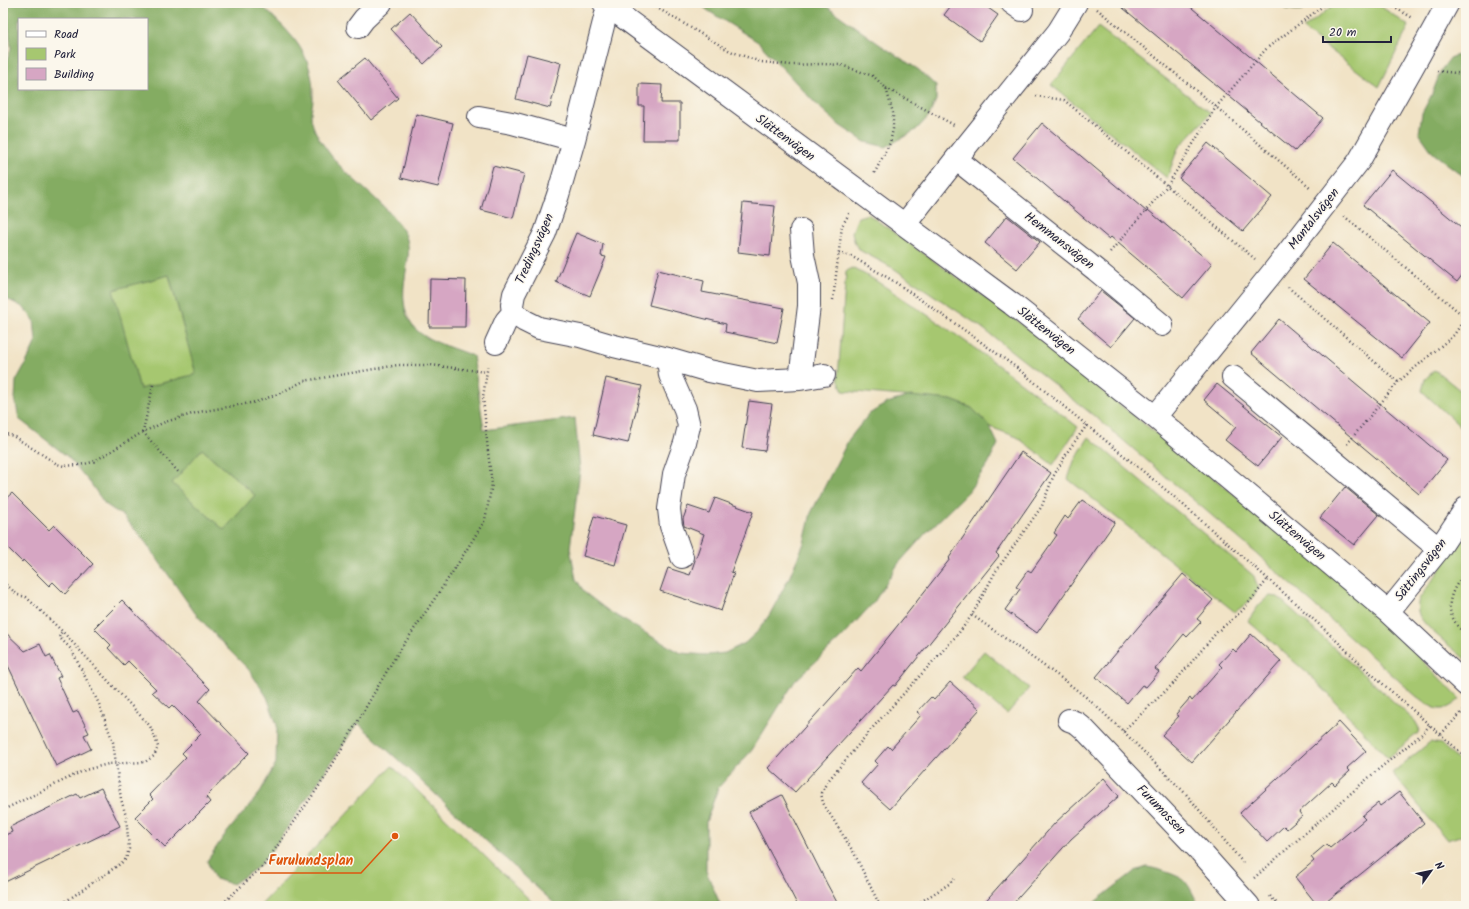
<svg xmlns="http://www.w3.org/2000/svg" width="1469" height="909" viewBox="0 0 1469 909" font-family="Kalam,sans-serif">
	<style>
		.green { fill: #a6c770; stroke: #647456 }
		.forest { fill: #84ac62; stroke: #53674e; fill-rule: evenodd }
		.building { fill: #d6a6c3 }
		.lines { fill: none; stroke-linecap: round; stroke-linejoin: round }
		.minor-casing { stroke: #413f50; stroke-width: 24 }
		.path { stroke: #413f50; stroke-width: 2.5; stroke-dasharray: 1 3; stroke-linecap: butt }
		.minor { stroke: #fff; stroke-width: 22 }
		.labels { text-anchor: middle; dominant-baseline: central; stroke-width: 3; stroke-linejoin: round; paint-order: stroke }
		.street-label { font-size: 13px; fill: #22223b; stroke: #fbf7ec }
		.leader { fill: none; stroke: #de560e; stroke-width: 1.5 }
		.callout-dot { fill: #de560e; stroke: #fbf7ec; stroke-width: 1.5 }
		.callout-label { font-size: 14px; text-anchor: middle; font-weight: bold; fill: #de560e; stroke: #fbf7ec; stroke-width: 3; stroke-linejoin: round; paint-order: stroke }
	</style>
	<rect width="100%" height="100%" fill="#fbf7ec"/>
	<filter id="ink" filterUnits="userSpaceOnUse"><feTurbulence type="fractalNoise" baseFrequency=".025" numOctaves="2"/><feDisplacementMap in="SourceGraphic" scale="8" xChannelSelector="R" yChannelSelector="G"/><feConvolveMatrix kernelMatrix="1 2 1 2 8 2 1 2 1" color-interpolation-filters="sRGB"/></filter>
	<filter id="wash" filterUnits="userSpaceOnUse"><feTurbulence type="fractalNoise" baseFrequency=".012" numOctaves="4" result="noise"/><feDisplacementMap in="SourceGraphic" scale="16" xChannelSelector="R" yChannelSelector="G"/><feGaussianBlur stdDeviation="0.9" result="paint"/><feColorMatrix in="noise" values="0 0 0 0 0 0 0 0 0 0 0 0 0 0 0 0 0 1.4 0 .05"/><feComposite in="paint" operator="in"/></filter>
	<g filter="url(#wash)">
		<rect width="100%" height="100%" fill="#f1e3c6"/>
		<path class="green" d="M 1336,3 L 1376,3 L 1409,26 L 1379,87 L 1303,29 Z
			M 1098,27 L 1211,113 L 1178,148 L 1167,178 L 1051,85 Z
			M 868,214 L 1014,318 L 1115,401 L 1295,542 L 1383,620 L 1460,699 C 1441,716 1434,709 1416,696 L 1256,553 L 1098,419 L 981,327 L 893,268 L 861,251 L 855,244 L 852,232 L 858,217 Z
			M 851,268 C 872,276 892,292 911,304 C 969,342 1023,384 1078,427 L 1053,465 L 1017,437 L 990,427 L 972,408 L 951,400 L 843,391 L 838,378 L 846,272 Z
			M 169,275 L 196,374 L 140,389 L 112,290 Z
			M 1435,370 L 1466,395 L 1466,432 L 1422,391 L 1425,379 Z
			M 1089,437 L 1254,576 L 1258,589 L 1251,600 L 1235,612 L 1068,479 L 1074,461 Z
			M 202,449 L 255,495 L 224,530 L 171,483 Z
			M 1466,534 L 1466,660 C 1453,648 1429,631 1420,617 C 1417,611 1417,605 1419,599 Z
			M 1269,596 L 1278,597 L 1415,721 L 1419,728 L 1418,733 L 1388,758 L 1315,680 L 1248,621 L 1259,605 Z
			M 984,651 L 1029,688 L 1007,714 L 962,677 Z
			M 1430,742 L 1441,744 L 1466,768 L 1466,834 L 1447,840 L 1392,773 Z
			M 392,766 L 536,906 L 260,906 Z"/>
		<path class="forest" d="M 3,3 L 259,3 C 281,25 305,43 311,75 C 313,82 313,92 313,99 C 313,104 311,109 311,114 C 311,129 322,143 330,154 C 350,181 381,198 400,226 C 402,229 405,233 406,236 C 411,250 407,264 405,278 C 402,296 403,321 420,333 C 431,342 459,350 473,356 L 484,430 L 575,418 L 580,470 L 570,548 L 576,579 L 585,593 L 610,612 L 649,635 L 681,653 L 708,655 L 725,653 L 745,643 L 757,632 L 770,614 L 789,578 L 804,543 L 811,513 L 849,439 L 869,414 L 887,403 L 910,396 L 951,400 L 972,408 L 990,427 L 998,444 L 988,464 L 968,492 L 925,534 L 898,564 L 874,602 L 841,638 L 795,681 L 752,750 L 718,788 L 706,822 L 706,871 L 721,906 L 557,906 L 358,723 L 272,850 L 258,867 L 233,884 L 215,879 L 207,861 L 224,836 L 259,794 L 276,763 L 277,725 L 267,697 L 249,670 L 224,645 L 195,613 L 144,540 L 123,516 L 105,504 L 91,484 L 68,457 L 19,419 L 15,399 L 16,381 L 27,361 L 36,341 L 34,320 L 23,307 L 3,297 L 3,72 L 11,48 L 9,29 L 3,21 ZM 19,19 L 147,19 L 147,89 L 19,89 ZM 169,275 L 196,374 L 140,389 L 113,290 ZM 202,449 L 255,495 L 224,530 L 172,483 Z
			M 699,3 L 822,3 L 879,44 L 919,70 L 936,86 L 936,100 L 929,116 L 916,130 L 886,147 L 865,142 L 839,125 L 815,103 L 758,42 L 707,10 Z
			M 1278,3 L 1313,3 L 1301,11 L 1285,9 Z
			M 1466,53 L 1466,178 L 1433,153 L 1419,133 L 1422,113 L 1432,94 L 1441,70 L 1451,57 Z
			M 1147,867 C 1155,868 1179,875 1185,881 C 1191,888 1195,898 1199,906 L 1092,906 L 1096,901 L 1135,871 Z"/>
		<g id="blocks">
			<path class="building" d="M 953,3 L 981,3 L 998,15 L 980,41 L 944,15 Z
				M 1117,3 L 1186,3 L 1323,118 L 1295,151 Z
				M 410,12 L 442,47 L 424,64 L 391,29 Z
				M 527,54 L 561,63 L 550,108 L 516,99 Z
				M 365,58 L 398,98 L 371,120 L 338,80 Z
				M 639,84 L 662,85 L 661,103 L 680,103 L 680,140 L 643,140 L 644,106 L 639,106 Z
				M 416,114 L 453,123 L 438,187 L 401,178 Z
				M 1042,123 L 1147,212 L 1148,210 L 1212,264 L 1183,298 L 1111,237 L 1109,239 L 1013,158 Z
				M 1208,143 L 1272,197 L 1243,231 L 1179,178 Z
				M 493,166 L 524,174 L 513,218 L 481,210 Z
				M 1392,170 L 1466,231 L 1466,270 L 1457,282 L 1363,205 Z
				M 743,203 L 775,206 L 770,256 L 738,252 Z
				M 1007,216 L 1040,242 L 1017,269 L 985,243 Z
				M 576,233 L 603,244 L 601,256 L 606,257 L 590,296 L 556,282 Z
				M 1333,243 L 1430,323 L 1402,358 L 1304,279 Z
				M 658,270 L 704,281 L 702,292 L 784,308 L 777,343 L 725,332 L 726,324 L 649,305 Z
				M 430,279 L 466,280 L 465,327 L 429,327 Z
				M 1101,291 L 1135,318 L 1111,347 L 1078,319 Z
				M 1279,319 L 1447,460 L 1419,494 L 1251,353 Z
				M 606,378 L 642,386 L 628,443 L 593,435 Z
				M 1217,384 L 1282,437 L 1258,466 L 1225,440 L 1236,427 L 1204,400 Z
				M 749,401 L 772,404 L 765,451 L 742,448 Z
				M 1021,452 L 1051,473 L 996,553 L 999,556 L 895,686 L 893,685 L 795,792 L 768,768 L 858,668 L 861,671 L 906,615 L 950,559 L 949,558 Z
				M 1345,487 L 1379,515 L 1354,545 L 1320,518 Z
				M 12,493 L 49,530 L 54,525 L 93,564 L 65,594 L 53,582 L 49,586 L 23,560 L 22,562 L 3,543 L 3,501 Z
				M 715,498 L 753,512 L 731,572 L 734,573 L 721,611 L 660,591 L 668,568 L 690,575 L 704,534 L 684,526 L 683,519 L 688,506 L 709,513 Z
				M 1082,500 L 1115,522 L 1037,633 L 1005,610 L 1020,589 L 1016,587 L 1028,570 L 1031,572 L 1057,535 L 1054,533 L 1065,516 L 1068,519 Z
				M 594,516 L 626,525 L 615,565 L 583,556 Z
				M 1183,574 L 1213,600 L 1197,619 L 1201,622 L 1187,637 L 1184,634 L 1155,669 L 1159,672 L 1146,687 L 1142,685 L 1127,703 L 1096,677 Z
				M 122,600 L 210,689 L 199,701 L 249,753 L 206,797 L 210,802 L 165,847 L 135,817 L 153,799 L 149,795 L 186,757 L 182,753 L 201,734 L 172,705 L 169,708 L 152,692 L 156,689 L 128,661 L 124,665 L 108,648 L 111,645 L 94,628 Z
				M 3,630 L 25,651 L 40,644 L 46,657 L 50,655 L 61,676 L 57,678 L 73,713 L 78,711 L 89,733 L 84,735 L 91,749 L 56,766 L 3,655 Z
				M 1251,634 L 1281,661 L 1192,762 L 1162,735 L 1179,716 L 1176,714 L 1190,698 L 1192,701 L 1222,667 L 1219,664 L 1233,649 L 1236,652 Z
				M 950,682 L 980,709 L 890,809 L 861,783 L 878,764 L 875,761 L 888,746 L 891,749 L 921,715 L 917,712 L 931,697 L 934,700 Z
				M 1339,722 L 1366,751 L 1347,768 L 1350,771 L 1335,785 L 1332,782 L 1299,812 L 1302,816 L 1287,829 L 1284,826 L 1267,842 L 1240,813 Z
				M 1104,778 L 1119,796 L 1071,839 L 1011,906 L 981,906 L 1055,823 Z
				M 101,788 L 120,826 L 3,883 L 3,836 L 12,832 L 10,827 L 77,794 L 80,798 Z
				M 1399,792 L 1424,823 L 1321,906 L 1318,906 L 1295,877 L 1314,861 L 1311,857 L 1324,846 L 1327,845 L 1330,848 L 1365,819 L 1362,816 L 1378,803 L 1380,806 Z
				M 782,795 L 827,884 L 839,906 L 798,906 L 749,812 Z"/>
		</g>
	</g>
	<g filter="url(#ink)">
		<use href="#blocks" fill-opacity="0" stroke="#413f50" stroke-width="1"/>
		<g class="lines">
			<g class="minor-casing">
				<path id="minor" d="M 604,3 L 1012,304 L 1155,417 L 1388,612 L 1466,685
					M 610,3 L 608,6 L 574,140 L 558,195 L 545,233 L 514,294 L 512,305 L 513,313 L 525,321 L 539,328 L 580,336 L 614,346 L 668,359 L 709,371 L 758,381 L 800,379 L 824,375
					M 1012,3 L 1022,10
					M 358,27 L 364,19 L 381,3
					M 479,117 L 512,123 L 574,140
					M 956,159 L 1096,270 L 1162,325
					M 905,224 L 956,159 L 1058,32 L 1076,3
					M 496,343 L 506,321 L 513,313
					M 668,359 L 670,375 L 685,409 L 689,426 L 685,443 L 674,474 L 669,509 L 671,526 L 682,557
					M 1233,377 L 1439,549
					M 800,379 L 809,306 L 809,283 L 803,255 L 801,230
					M 1155,417 L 1272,273 L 1359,161 L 1412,68 L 1448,3
					M 1388,612 L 1439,549 L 1466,508
					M 1069,720 L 1077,723 L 1084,729 L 1200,851 L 1249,906"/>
			</g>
			<path class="path" d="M 649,3 L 730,51 L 761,62 L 791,65 L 822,64 L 841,65 L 873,76 L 886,88 L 893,113 L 893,129 L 890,143 L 874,174
				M 1386,3 L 1413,18
				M 1097,9 L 1216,107 L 1311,188
				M 1437,71 L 1466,74
				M 886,88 L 954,125
				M 1036,96 L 1064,100 L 1255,259
				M 1344,216 L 1466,318
				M 1110,252 L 1167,186 L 1216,107 L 1267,48 L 1327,3
				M 839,253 L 851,256 L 895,282 L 967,332 L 1017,368 L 1172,495 L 1268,579 L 1323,628 L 1366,669 L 1466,757
				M 1288,287 L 1398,382
				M 833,300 L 842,226 L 850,212
				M 153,385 L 143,432 L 180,474
				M 3,433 L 13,436 L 57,464 L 64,466 L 80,465 L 93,462 L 143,432 L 165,422 L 199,412 L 256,402 L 278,394 L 304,381 L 398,365 L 431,365 L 486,372
				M 1347,444 L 1398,382 L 1454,335 L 1465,318
				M 1466,571 C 1454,587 1443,603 1455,622 C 1457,626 1461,631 1466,632
				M 3,582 L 18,595 L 26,597 L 62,631 L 150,726 L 156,740 L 158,747 L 154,756 L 145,762 L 108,764 L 85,770 L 3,810
				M 972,615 L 1064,680 L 1087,698 L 1123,731 L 1186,794 L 1244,864
				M 1123,731 L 1172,685 L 1217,632 L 1242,611 L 1268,579
				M 1441,734 L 1466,708
				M 1254,878 L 1374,773 L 1422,734 L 1430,725
				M 1270,896 L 1279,906
				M 59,906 L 120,864 L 126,859 L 129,849 L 126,816 L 121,799 L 113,742 L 99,704 L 71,649 L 59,637 L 62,631
				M 220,906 L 264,865 L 324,779 L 394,659 L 454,570 L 485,520 L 492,484 L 488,452 L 483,397 L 488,364
				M 880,906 L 854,853 L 823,803 L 821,793 L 827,782 L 875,725 L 958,634 L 972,615 L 996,571 L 1042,506 L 1053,477 L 1068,451 L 1087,425
				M 914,906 L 949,884 L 954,879"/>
			<use href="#minor" class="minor"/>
		</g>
	</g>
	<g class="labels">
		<g class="street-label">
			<text transform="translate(785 138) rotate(36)">Slättenvägen</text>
			<text transform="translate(1314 219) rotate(-52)">Mantalsvägen</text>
			<text transform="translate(1059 241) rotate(38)">Hemmansvägen</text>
			<text transform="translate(535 249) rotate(-66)">Tredingsvägen</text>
			<text transform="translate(1046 331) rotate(38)">Slättenvägen</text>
			<text transform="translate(1297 536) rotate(40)">Slättenvägen</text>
			<text transform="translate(1421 570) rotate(-52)">Sättingsvägen</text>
			<text transform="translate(1161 810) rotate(46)">Furumossen</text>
		</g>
	</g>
	<path class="leader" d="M395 836L361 873H260"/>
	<circle class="callout-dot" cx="395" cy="836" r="4"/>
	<g class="callout-label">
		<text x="311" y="865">Furulundsplan</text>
	</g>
	<rect width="1469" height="909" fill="none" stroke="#fbf7ec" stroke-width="16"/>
	<rect x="18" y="18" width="130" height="72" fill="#fbf7ec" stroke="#a4a2a5"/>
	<rect x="26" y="31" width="20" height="6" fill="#ffffff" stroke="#a4a2a5"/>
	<text x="54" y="38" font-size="12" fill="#22223b">Road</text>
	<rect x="26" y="48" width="20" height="12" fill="#a6c770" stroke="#a4a2a5"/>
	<text x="54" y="58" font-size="12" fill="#22223b">Park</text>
	<rect x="26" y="68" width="20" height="12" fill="#d6a6c3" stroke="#a4a2a5"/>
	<text x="54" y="78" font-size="12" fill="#22223b">Building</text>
	<g transform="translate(1431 871) rotate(57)" stroke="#fbf7ec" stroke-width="3" paint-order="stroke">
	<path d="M0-3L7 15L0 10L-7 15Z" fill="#22223b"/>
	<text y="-6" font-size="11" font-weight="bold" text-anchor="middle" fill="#22223b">N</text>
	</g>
	<path d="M1323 36v6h68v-6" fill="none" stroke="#22223b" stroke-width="2"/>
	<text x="1329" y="36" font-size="12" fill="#22223b" stroke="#fbf7ec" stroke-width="3" paint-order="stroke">20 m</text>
</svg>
